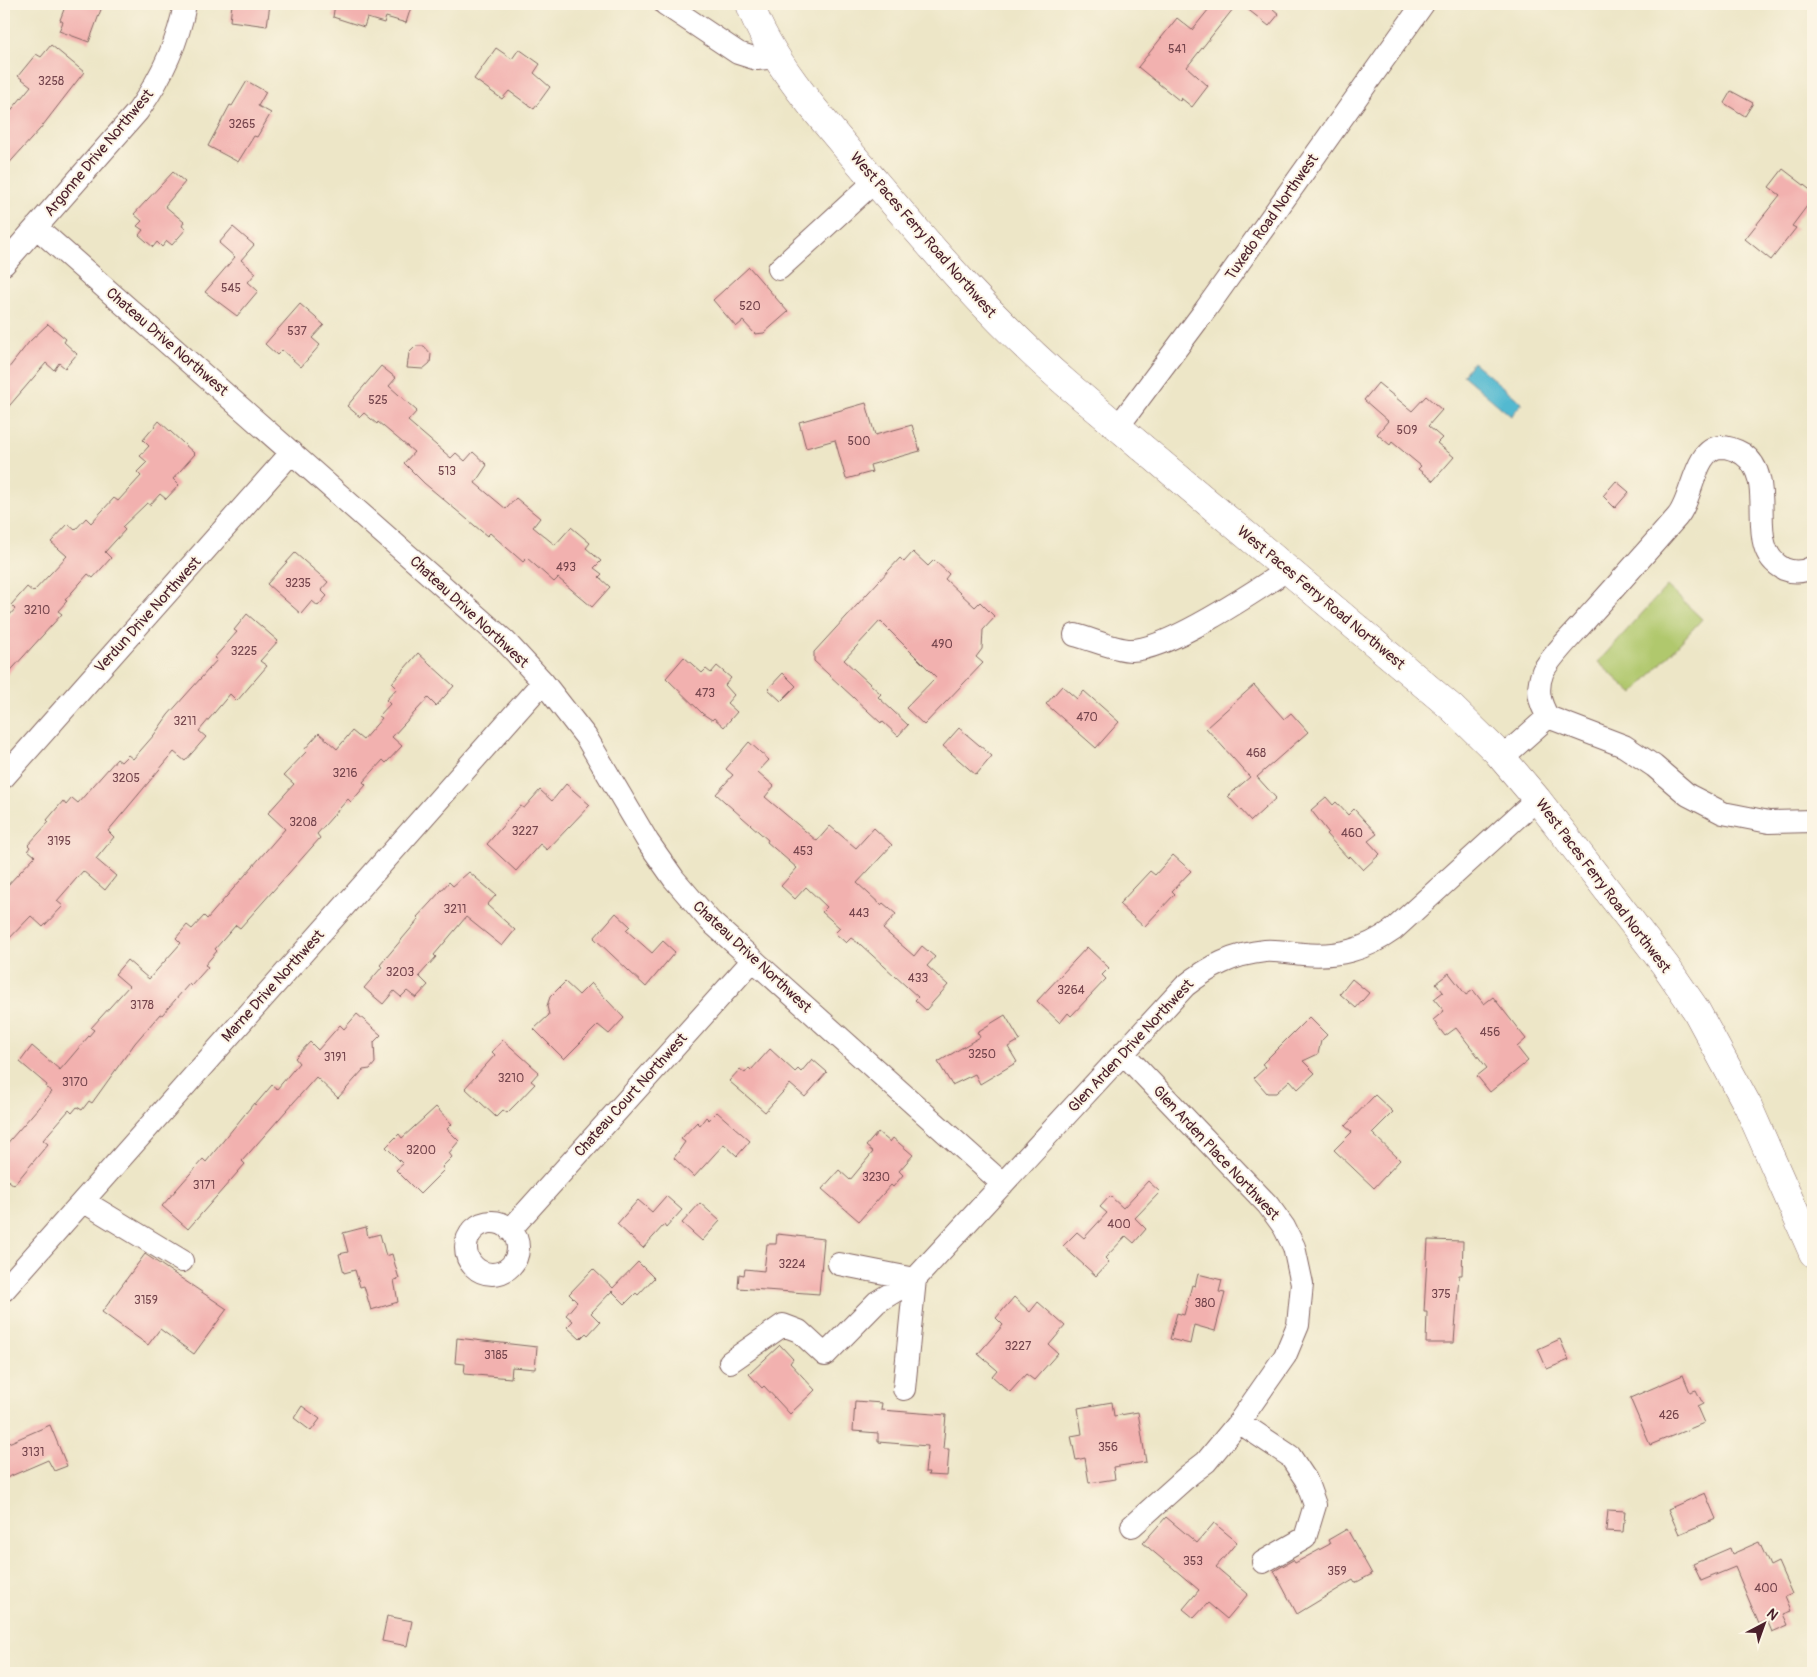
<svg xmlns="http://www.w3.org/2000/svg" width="1817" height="1677" viewBox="0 0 1817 1677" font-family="Pangolin,sans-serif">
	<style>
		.green { fill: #b0c86d; stroke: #7d744c }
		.water { fill: #52b9d0; stroke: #4e6c7e }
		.building { fill: #f2b1af }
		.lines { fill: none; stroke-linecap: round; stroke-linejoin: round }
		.minor-casing { stroke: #836562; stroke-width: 24 }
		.major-casing { stroke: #836562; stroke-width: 29 }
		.minor { stroke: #fff; stroke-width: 22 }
		.major { stroke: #fff; stroke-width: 28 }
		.labels { text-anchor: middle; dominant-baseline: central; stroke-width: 4; stroke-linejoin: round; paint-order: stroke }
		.number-label { font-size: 12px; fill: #74444c }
		.street-label { font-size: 15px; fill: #4a1f2b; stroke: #fcf5e5 }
	</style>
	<rect width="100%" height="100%" fill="#fcf5e5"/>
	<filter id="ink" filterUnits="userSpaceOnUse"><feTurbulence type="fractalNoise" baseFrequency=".02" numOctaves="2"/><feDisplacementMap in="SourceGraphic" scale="10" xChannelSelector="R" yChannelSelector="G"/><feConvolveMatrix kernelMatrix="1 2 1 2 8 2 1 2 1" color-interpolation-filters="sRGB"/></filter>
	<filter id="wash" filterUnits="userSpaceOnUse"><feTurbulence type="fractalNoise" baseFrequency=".0096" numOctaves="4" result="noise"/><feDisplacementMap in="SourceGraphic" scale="20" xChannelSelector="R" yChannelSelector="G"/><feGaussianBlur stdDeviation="1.12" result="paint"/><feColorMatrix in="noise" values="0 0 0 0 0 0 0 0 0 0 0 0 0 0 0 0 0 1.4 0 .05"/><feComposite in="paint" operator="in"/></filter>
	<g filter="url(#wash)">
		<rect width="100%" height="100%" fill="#ede6c7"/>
		<path class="green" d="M 1667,586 L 1702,619 L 1633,694 L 1598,662 Z"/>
		<path class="water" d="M 1473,362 L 1522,403 L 1511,416 L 1463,375 Z"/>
		<g id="blocks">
			<path class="building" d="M 66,4 L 103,4 L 89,42 L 59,31 L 63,22 L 60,20 Z
				M 232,4 L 270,4 L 267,26 L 230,21 Z
				M 335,4 L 412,4 L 406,23 L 386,17 L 384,23 L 367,18 L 364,27 L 333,17 Z
				M 1213,4 L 1237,4 L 1187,67 L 1208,86 L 1192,107 L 1181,98 L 1180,101 L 1138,67 L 1177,18 L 1192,30 Z
				M 1241,4 L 1267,4 L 1279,14 L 1269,26 Z
				M 51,45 L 84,72 L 40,129 L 4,169 L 4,119 L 31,86 L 18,76 L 36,54 L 41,57 Z
				M 496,48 L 512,59 L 519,49 L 540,64 L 534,73 L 550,87 L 534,109 L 509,91 L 502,99 L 474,79 Z
				M 247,81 L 266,92 L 258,106 L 271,113 L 257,137 L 254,136 L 238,162 L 208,146 L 230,105 L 232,106 Z
				M 1731,91 L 1753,103 L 1745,116 L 1724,103 Z
				M 1783,169 L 1813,192 L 1813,198 L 1792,226 L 1796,228 L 1771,260 L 1745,239 L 1780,195 L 1769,187 Z
				M 173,172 L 185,182 L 165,206 L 184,222 L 182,226 L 186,229 L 172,245 L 167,241 L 162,247 L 157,242 L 153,247 L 139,235 L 143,230 L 137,226 L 142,221 L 134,214 Z
				M 233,227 L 254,245 L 241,260 L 256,273 L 248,282 L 258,291 L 237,316 L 205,292 L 235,257 L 219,243 Z
				M 749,267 L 788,312 L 764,333 L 755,334 L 743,321 L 736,327 L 713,300 Z
				M 300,304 L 324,325 L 312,338 L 320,345 L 301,367 L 282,350 L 277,355 L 265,344 Z
				M 48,324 L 66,339 L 64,342 L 77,354 L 65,368 L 59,363 L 54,370 L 46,363 L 4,412 L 4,374 L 29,342 Z
				M 416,346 L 424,346 L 431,354 L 430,363 L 423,369 L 407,368 L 409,353 Z
				M 381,366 L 396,378 L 389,386 L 417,411 L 408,421 L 451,458 L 456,453 L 465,461 L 473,452 L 487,465 L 475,483 L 506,509 L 516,498 L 540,518 L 533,527 L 555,545 L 571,527 L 590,543 L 586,548 L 601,561 L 594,568 L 602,574 L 599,577 L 610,587 L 592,607 L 558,578 L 554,582 L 527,558 L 523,562 L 490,533 L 487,536 L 424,483 L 404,463 L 414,452 L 378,422 L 377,424 L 364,413 L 360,417 L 347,406 Z
				M 1378,383 L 1412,411 L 1426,396 L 1442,410 L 1428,426 L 1442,438 L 1437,443 L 1454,457 L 1433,481 L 1418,469 L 1421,466 L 1392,442 L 1390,445 L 1377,434 L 1388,421 L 1364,400 Z
				M 866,403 L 875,435 L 912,425 L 920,451 L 870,465 L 872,472 L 846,479 L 835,440 L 806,448 L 799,422 Z
				M 159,421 L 195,454 L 173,479 L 179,485 L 166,499 L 160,494 L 150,505 L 147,503 L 122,527 L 125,530 L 105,552 L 111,558 L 93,578 L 88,574 L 65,600 L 67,601 L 58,611 L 62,614 L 4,678 L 4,622 L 15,609 L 11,605 L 27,587 L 33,592 L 67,556 L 51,542 L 68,524 L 75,530 L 86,518 L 91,523 L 114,498 L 118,501 L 141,476 L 137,472 L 147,462 L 140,456 L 149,446 L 143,440 Z
				M 1616,481 L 1629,492 L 1615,508 L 1603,496 Z
				M 913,552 L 928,566 L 934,560 L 949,574 L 945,579 L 975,607 L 980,602 L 995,617 L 983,630 L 982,649 L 976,657 L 983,663 L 924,725 L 906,708 L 936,677 L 880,621 L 844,660 L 881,694 L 878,697 L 908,725 L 898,736 L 882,721 L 881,723 L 814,661 L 814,652 L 900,558 L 904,562 Z
				M 295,553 L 328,582 L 321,590 L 327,596 L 318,606 L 312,601 L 301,614 L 267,584 Z
				M 247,614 L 278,641 L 260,661 L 267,666 L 237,701 L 230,694 L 199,731 L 206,737 L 185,761 L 174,752 L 108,831 L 114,837 L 96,859 L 116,876 L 105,890 L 83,871 L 57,901 L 63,906 L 43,927 L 31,916 L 4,944 L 4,889 L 35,856 L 28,850 L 30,847 L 28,845 L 49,822 L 47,820 L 63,801 L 66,805 L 72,798 L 78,803 L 117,759 L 121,762 L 128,755 L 133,759 L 154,735 L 168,715 L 217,660 L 214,658 L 237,632 L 234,630 Z
				M 418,653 L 454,686 L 436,706 L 428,698 L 392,737 L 402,746 L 386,763 L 383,760 L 363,782 L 366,785 L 351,802 L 348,799 L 317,834 L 320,838 L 240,928 L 236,925 L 215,949 L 217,951 L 205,965 L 208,967 L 191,986 L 189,984 L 162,1015 L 160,1014 L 135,1043 L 92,1103 L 89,1101 L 82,1110 L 77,1107 L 72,1113 L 69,1110 L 43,1140 L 48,1144 L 14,1185 L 4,1177 L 4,1147 L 52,1092 L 46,1087 L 47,1085 L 20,1062 L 32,1046 L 60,1070 L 94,1030 L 91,1028 L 129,986 L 115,974 L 127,960 L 149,979 L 181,943 L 176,938 L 187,925 L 192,929 L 204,916 L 207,919 L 285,829 L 268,813 L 294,784 L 284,775 L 306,752 L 304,750 L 319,733 L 337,749 L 352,731 L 363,740 L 382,718 L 379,716 L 390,704 L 386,700 L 397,688 L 392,683 Z
				M 684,657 L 702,673 L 706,669 L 711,673 L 717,666 L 731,678 L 725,685 L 734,695 L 727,703 L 737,712 L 724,727 L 714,718 L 712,720 L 703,714 L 666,678 Z
				M 783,673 L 796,686 L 781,701 L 768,689 Z
				M 1254,685 L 1284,719 L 1291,713 L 1308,732 L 1257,777 L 1276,798 L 1251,821 L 1228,796 L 1250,777 L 1206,728 Z
				M 1062,686 L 1077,699 L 1084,691 L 1119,722 L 1096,748 L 1046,704 Z
				M 959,728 L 992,756 L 976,775 L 943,746 Z
				M 749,742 L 769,760 L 758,772 L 774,786 L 765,797 L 817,841 L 830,826 L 856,848 L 874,828 L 892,845 L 857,883 L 881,905 L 883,903 L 896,914 L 883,929 L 914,956 L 922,946 L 935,957 L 927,966 L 948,985 L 926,1010 L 915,1000 L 918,997 L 861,945 L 851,938 L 846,943 L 835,933 L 840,928 L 822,912 L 827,907 L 806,887 L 795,899 L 781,886 L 797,868 L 767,842 L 768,840 L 716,794 L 733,775 L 726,769 Z
				M 566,784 L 590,805 L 547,850 L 540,844 L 516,871 L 487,844 L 520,806 L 524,808 L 540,790 L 552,801 Z
				M 1326,797 L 1333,805 L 1336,802 L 1348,815 L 1354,809 L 1377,834 L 1368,841 L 1380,854 L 1363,870 L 1350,856 L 1348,858 L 1326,834 L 1328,832 L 1311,810 Z
				M 1173,855 L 1191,871 L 1172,891 L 1175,894 L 1144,927 L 1119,904 L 1150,871 L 1155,875 Z
				M 469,872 L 496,895 L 487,905 L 515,930 L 502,946 L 466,917 L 434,955 L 436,957 L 419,976 L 428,985 L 416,998 L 407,991 L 401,997 L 394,991 L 383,1004 L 364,988 L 382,967 L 380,965 L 419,919 L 417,917 L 430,903 L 449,882 L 453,886 Z
				M 616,913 L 630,926 L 626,930 L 652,953 L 663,941 L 675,952 L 646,987 L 594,938 Z
				M 1087,947 L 1109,968 L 1102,975 L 1106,979 L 1071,1016 L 1068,1013 L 1060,1023 L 1037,1001 Z
				M 1449,973 L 1466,995 L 1473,990 L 1484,1004 L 1493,997 L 1526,1039 L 1517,1047 L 1528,1061 L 1490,1092 L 1477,1076 L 1487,1068 L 1456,1028 L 1445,1036 L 1433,1020 L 1444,1011 L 1434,999 L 1443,992 L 1436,983 Z
				M 1352,979 L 1369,993 L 1356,1008 L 1340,994 Z
				M 565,982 L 579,995 L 591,983 L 624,1018 L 609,1034 L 598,1025 L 564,1059 L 534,1029 L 549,1015 L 547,1006 L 550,997 Z
				M 357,1014 L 381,1035 L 374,1042 L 375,1063 L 370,1069 L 363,1070 L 338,1098 L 316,1077 L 242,1161 L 245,1164 L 188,1229 L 162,1206 L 203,1159 L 206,1162 L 254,1103 L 255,1105 L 272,1085 L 277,1089 L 299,1063 L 295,1058 L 310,1042 L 318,1050 L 340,1025 L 344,1029 Z
				M 1005,1015 L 1020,1040 L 1008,1047 L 1017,1062 L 980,1084 L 975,1074 L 952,1085 L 938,1062 L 980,1037 L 977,1032 Z
				M 1309,1017 L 1327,1035 L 1321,1041 L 1318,1054 L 1303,1061 L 1315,1073 L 1298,1089 L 1290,1080 L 1276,1093 L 1267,1093 L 1254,1078 L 1266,1067 L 1262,1064 Z
				M 503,1040 L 539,1072 L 531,1081 L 535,1084 L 517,1103 L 507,1113 L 503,1110 L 496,1117 L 465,1088 L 495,1055 L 492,1052 Z
				M 770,1049 L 795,1072 L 798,1069 L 801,1072 L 812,1059 L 827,1072 L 805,1097 L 790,1084 L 765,1112 L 729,1081 L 740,1069 L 745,1073 L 749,1068 L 751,1070 Z
				M 1375,1095 L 1393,1112 L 1372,1133 L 1400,1160 L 1374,1188 L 1334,1150 L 1352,1132 L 1345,1126 Z
				M 436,1107 L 452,1124 L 447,1129 L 459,1141 L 449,1153 L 452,1157 L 442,1167 L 444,1170 L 420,1194 L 396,1170 L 403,1164 L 386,1147 L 399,1134 L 402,1138 Z
				M 717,1112 L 750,1141 L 737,1156 L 724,1144 L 694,1177 L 674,1158 L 685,1142 L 681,1139 L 697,1122 L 700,1125 L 706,1117 L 709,1120 Z
				M 878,1132 L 890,1142 L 893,1138 L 913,1155 L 899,1171 L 903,1175 L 893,1187 L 891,1185 L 859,1221 L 822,1189 L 839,1170 L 850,1180 L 873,1152 L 866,1146 Z
				M 1148,1181 L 1160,1192 L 1135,1218 L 1146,1229 L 1134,1243 L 1126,1236 L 1105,1258 L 1109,1262 L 1096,1276 L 1063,1246 L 1077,1232 L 1084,1238 L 1107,1213 L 1100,1207 L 1110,1196 L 1123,1208 Z
				M 666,1196 L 682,1210 L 666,1228 L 664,1225 L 643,1248 L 617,1224 L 638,1200 L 652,1212 Z
				M 700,1203 L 720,1221 L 702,1241 L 682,1223 Z
				M 366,1227 L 368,1237 L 380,1234 L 386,1256 L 392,1254 L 399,1279 L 394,1280 L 398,1302 L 371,1310 L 364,1286 L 360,1287 L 355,1270 L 344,1273 L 339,1254 L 348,1252 L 343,1233 Z
				M 777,1234 L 824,1239 L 819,1294 L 738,1288 L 739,1274 L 744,1275 L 745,1269 L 764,1271 L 767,1244 L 776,1244 Z
				M 1428,1240 L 1463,1241 L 1462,1275 L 1459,1275 L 1454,1343 L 1426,1343 L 1427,1312 L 1424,1312 Z
				M 145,1254 L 227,1309 L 194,1354 L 160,1329 L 148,1345 L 102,1312 Z
				M 638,1262 L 654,1278 L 638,1295 L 636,1293 L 625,1304 L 612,1291 L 591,1313 L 600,1322 L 588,1335 L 586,1333 L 580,1339 L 567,1327 L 573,1321 L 566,1315 L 577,1302 L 569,1294 L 593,1269 L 613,1288 Z
				M 1198,1274 L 1222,1280 L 1219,1292 L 1225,1293 L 1215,1331 L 1194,1325 L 1190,1344 L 1170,1339 L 1177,1313 L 1184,1315 L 1192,1285 L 1195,1286 Z
				M 1014,1297 L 1030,1312 L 1038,1302 L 1065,1326 L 1049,1345 L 1058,1353 L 1034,1380 L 1026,1374 L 1010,1392 L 992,1376 L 997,1370 L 978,1354 L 1003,1325 L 996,1318 Z
				M 457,1338 L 537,1347 L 535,1369 L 512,1367 L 511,1378 L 464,1374 L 465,1364 L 455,1363 Z
				M 1560,1339 L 1569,1360 L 1547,1369 L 1538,1349 Z
				M 780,1345 L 793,1359 L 790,1363 L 815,1390 L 790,1414 L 764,1386 L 762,1388 L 749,1374 Z
				M 1683,1375 L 1690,1392 L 1696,1390 L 1703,1404 L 1697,1407 L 1704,1423 L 1650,1445 L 1630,1398 Z
				M 855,1401 L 882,1403 L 881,1410 L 946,1415 L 943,1449 L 949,1449 L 947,1476 L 928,1475 L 929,1472 L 925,1472 L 928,1446 L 878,1442 L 878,1433 L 853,1431 Z
				M 1112,1402 L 1114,1416 L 1138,1412 L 1146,1462 L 1113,1467 L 1115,1479 L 1089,1483 L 1085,1458 L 1076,1460 L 1071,1436 L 1082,1434 L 1078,1408 Z
				M 302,1406 L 320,1419 L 311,1431 L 294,1418 Z
				M 50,1425 L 67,1466 L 54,1471 L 48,1460 L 4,1479 L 4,1445 Z
				M 1705,1493 L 1716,1519 L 1679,1534 L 1668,1509 Z
				M 1608,1510 L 1625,1511 L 1623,1532 L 1606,1531 Z
				M 1166,1517 L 1197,1543 L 1214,1523 L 1237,1542 L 1216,1567 L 1248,1594 L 1227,1619 L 1208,1603 L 1194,1618 L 1183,1609 L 1199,1590 L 1143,1543 Z
				M 1347,1529 L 1372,1574 L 1355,1583 L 1353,1580 L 1297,1614 L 1274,1571 L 1293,1560 L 1295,1563 L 1330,1544 L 1328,1540 Z
				M 1759,1542 L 1770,1566 L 1778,1562 L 1792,1594 L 1785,1597 L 1791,1611 L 1783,1614 L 1788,1625 L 1772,1632 L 1767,1620 L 1759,1624 L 1735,1567 L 1701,1581 L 1693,1564 L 1730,1548 L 1732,1554 Z
				M 387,1616 L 412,1621 L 407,1646 L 382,1641 Z"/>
		</g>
	</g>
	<g filter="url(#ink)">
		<use href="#blocks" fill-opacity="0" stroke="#836562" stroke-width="1"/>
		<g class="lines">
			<g class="minor-casing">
				<path id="minor" d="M 665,4 L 738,53 L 757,59 L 777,57
					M 36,227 L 505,641 L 543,682 L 586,737 L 648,842 L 674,879 L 710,921 L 1003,1184
					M 4,264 L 138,111 C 161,78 178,44 185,4
					M 779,269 L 875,181
					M 1117,428 L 1206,309 L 1423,4
					M 1075,635 C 1091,639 1116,650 1131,650 C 1168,650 1254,592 1287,570
					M 1548,717 C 1539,702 1536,689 1543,671 C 1555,651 1574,634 1589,616 C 1619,583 1648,550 1677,517 C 1693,499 1694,448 1721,447 C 1729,447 1736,450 1743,454 C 1781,481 1741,547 1784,569 C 1794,573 1804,572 1813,567
					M 1502,758 L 1548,717 L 1624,746 L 1654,766 L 1688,795 L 1723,813 L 1769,822 L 1813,821
					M 4,777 L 292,452
					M 1123,1053 L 1268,1205 L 1284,1227 L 1294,1247 L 1302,1284 L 1298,1325 L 1285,1356 L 1239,1422 L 1206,1462 L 1189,1475 L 1132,1526
					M 83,1201 L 182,1261
					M466 1248a26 26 0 1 1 52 0a26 26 0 1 1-52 0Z
					M 510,1230 L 753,960
					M 839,1264 L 915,1279
					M 4,1290 L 543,682
					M 730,1362 L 783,1325 L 799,1331 L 825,1355 L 877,1302 L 915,1279 L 1185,986 C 1209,967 1233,954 1265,951 C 1277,950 1291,953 1303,954 C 1338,957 1365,950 1393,930 L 1537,799
					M 904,1389 L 915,1279
					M 1239,1422 L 1290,1456 L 1306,1480 L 1315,1505 L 1305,1538 L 1263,1562"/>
			</g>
			<g class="major-casing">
				<path id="major" d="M 750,4 C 769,61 827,125 866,171 C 930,246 992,320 1068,385 L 1452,708 L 1497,752 L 1537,799 L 1665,965 L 1696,1010 L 1748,1106 L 1813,1253"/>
			</g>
			<use href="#minor" class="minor"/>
			<use href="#major" class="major"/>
		</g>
	</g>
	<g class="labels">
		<g class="number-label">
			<text x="1177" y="49">541</text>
			<text x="51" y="81">3258</text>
			<text x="242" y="124">3265</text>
			<text x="231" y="288">545</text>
			<text x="750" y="306">520</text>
			<text x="297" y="331">537</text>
			<text x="378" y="400">525</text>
			<text x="1407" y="430">509</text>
			<text x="859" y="441">500</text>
			<text x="447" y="471">513</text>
			<text x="566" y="567">493</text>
			<text x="298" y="583">3235</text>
			<text x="37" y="610">3210</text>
			<text x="942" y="644">490</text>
			<text x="244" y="651">3225</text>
			<text x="705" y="693">473</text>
			<text x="1087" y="717">470</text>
			<text x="185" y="721">3211</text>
			<text x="1256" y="753">468</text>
			<text x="345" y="773">3216</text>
			<text x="126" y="778">3205</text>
			<text x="303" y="822">3208</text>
			<text x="525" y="831">3227</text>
			<text x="1352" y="833">460</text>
			<text x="59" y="841">3195</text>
			<text x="803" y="851">453</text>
			<text x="455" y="909">3211</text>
			<text x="859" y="913">443</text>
			<text x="400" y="972">3203</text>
			<text x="918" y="978">433</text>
			<text x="1071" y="990">3264</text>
			<text x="142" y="1005">3178</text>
			<text x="1490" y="1032">456</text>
			<text x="982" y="1054">3250</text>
			<text x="335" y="1057">3191</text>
			<text x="511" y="1078">3210</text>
			<text x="75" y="1082">3170</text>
			<text x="421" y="1150">3200</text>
			<text x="876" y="1177">3230</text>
			<text x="204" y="1185">3171</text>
			<text x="1119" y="1224">400</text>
			<text x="792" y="1264">3224</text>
			<text x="1441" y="1294">375</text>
			<text x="146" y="1300">3159</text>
			<text x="1205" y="1303">380</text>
			<text x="1018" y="1346">3227</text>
			<text x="496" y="1355">3185</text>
			<text x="1669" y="1415">426</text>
			<text x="1108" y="1447">356</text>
			<text x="33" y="1452">3131</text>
			<text x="1193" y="1561">353</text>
			<text x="1337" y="1571">359</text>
			<text x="1766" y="1588">400</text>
		</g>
		<g class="street-label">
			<text transform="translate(99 153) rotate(-50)">Argonne Drive Northwest</text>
			<text transform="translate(1272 217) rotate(-55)">Tuxedo Road Northwest</text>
			<text transform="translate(923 235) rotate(49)">West Paces Ferry Road Northwest</text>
			<text transform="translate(167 342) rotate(41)">Chateau Drive Northwest</text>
			<text transform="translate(1321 598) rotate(40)">West Paces Ferry Road Northwest</text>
			<text transform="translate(469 612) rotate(43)">Chateau Drive Northwest</text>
			<text transform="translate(148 615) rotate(-48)">Verdun Drive Northwest</text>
			<text transform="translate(1603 886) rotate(53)">West Paces Ferry Road Northwest</text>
			<text transform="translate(752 957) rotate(43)">Chateau Drive Northwest</text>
			<text transform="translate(273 986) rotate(-48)">Marne Drive Northwest</text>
			<text transform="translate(1131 1046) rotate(-47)">Glen Arden Drive Northwest</text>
			<text transform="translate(631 1095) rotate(-48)">Chateau Court Northwest</text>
			<text transform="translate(1216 1153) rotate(47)">Glen Arden Place Northwest</text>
		</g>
	</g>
	<rect width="1817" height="1677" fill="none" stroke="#fcf5e5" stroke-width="20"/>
	<g transform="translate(1764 1624) rotate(41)" stroke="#fcf5e5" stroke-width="4" paint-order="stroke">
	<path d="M0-4L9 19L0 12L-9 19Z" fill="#4a1f2b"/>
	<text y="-8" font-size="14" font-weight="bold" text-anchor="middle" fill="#4a1f2b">N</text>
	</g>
</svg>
